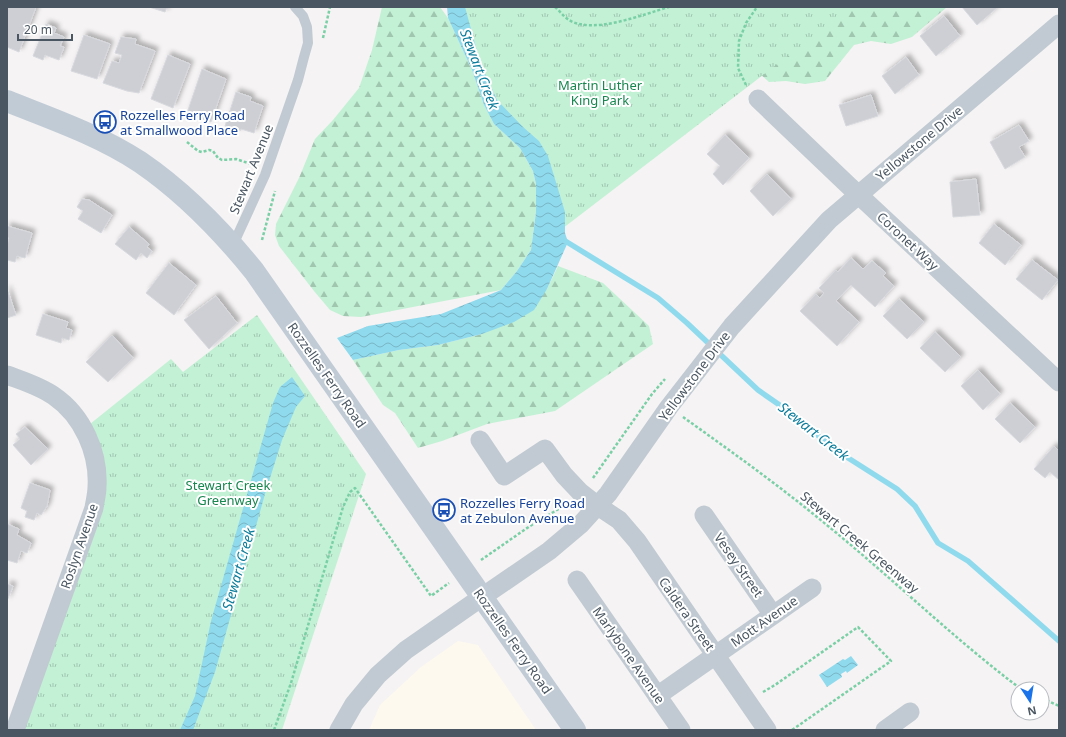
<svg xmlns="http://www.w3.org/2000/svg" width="1066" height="737" viewBox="0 0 1066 737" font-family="'Noto Sans',sans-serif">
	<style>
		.commercial { fill: #fdf9ef }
		.forest { fill: url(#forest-firs) }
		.park { fill: url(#park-tufts) }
		.water { fill: url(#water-waves) }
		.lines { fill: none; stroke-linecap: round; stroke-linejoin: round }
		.stream { stroke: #90daee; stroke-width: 5.5 }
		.building { fill: #cdcfd5; stroke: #d7d9de; filter: url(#shadow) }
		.path { stroke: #7ad0a6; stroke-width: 2.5; stroke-dasharray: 3 2; stroke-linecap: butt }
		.lane { stroke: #c1cad2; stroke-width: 10 }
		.street { stroke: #c1cad2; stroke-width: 19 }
		.secondary { stroke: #c1cbd6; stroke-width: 22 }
		.labels { text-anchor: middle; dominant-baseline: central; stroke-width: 4; stroke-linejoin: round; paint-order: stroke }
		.park-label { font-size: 13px; fill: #17864f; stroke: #fff }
		.transit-label { font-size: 13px; fill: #164399; stroke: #fff; text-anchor: start }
		.street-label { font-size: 13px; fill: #4a5661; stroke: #fff }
		.water-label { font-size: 14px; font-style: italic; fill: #0c7c9b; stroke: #fff }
	</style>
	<defs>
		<pattern id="forest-firs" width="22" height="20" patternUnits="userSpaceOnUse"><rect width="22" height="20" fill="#c3f1d5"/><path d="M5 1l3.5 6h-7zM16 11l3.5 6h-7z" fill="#a0c6b0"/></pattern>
		<pattern id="park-tufts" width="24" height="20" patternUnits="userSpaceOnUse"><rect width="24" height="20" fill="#c3f1d5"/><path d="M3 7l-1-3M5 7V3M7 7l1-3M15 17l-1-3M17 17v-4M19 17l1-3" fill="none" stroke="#a0c6b0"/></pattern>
		<pattern id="water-waves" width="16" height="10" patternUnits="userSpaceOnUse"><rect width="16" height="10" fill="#90daee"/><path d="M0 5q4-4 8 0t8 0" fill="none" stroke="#78b4c4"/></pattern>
		<filter id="shadow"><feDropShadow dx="3.5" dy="-3.5" stdDeviation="2" flood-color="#0004"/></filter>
	</defs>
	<rect width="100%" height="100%" fill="#f5f3f3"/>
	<path class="commercial" d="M 458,641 L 478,645 L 536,730 L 369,730 L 380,705 L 421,667 Z"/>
	<path class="forest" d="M 382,7 L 440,7 L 448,18 L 472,70 L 484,105 L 494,124 L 520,148 L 533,171 L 536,184 L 536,212 L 531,250 L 517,271 L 501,290 L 361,317 L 343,316 L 330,310 L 314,291 L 279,246 L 275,235 L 276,224 L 299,178 L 315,139 L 333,120 L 359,88 L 372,50 Z
		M 817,7 L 947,7 L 912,37 L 891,44 L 871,41 L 854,45 L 825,81 L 805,84 L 786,81 L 769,82 L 759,73 Z
		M 558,266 L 603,283 L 649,326 L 653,344 L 555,411 L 487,424 L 442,441 L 418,448 L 395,413 L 383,405 L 353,360 L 399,350 L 438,345 L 482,334 L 547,289 Z"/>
	<path class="park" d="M 457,7 L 852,7 L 554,235 L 542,178 L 495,112 Z
		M 257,315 L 366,474 L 282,730 L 21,730 L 97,514 L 90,424 L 171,359 L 183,372 Z"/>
	<path class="water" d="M 447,7 L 465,7 L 480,62 L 497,100 L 523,127 L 539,141 L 548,156 L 565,212 L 565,233 L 568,242 L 547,289 L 534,310 L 514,322 L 482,334 L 438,345 L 399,350 L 353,360 L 337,338 L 368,326 L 441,314 L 501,290 L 517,271 L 531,250 L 536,212 L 536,184 L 533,171 L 520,148 L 494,124 L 484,105 L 472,70 L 448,18 Z
		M 292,377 L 305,396 L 296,407 L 282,440 L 265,494 L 215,672 L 193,730 L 180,730 L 195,696 L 211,621 L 273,403 L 280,387 Z
		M 851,656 L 858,665 L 847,673 L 846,671 L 841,674 L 842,677 L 827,687 L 819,675 L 843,659 L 845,660 Z"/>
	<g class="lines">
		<path class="stream" d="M 562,239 L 658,298 L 687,323 L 758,390 L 794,415 L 834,449 L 897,489 L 915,506 L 938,543 L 968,561 L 1059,641"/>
	</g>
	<path class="building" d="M 8,7 L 36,7 L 19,52 L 7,47 L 7,8 Z
		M 149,7 L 167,7 L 165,12 Z
		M 962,7 L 998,7 L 977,25 Z
		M 944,16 L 960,36 L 936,56 L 920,36 Z
		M 46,24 L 56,28 L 54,33 L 64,37 L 60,46 L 64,47 L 59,60 L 45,55 L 43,60 L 33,56 Z
		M 84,35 L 110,44 L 97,79 L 71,71 Z
		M 121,37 L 136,39 L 135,44 L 155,51 L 139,93 L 127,91 L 103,83 L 112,61 L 119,63 L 122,55 L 115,53 Z
		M 168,55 L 190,64 L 173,108 L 151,99 Z
		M 906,57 L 919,75 L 895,94 L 882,76 Z
		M 202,69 L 226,79 L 211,122 L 187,113 Z
		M 236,92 L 251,97 L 250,101 L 263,106 L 254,133 L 241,129 L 240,131 L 238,131 L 238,132 L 225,126 Z
		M 871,95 L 878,116 L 846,126 L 839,105 Z
		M 1019,125 L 1029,141 L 1019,147 L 1025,157 L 1005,169 L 990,142 Z
		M 725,135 L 749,158 L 723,185 L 713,174 L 720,166 L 707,154 Z
		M 767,174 L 791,199 L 773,216 L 750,191 Z
		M 976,179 L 980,215 L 953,217 L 950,182 Z
		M 82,199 L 89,200 L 112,215 L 101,233 L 78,219 L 83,211 L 77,207 Z
		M 994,224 L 1021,245 L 1005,265 L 979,243 Z
		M 7,226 L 32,233 L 25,258 L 17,256 L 15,262 L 7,260 L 7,246 L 9,238 L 7,237 Z
		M 129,227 L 149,244 L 147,247 L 152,251 L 147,258 L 141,253 L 136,260 L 115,244 Z
		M 851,258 L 863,269 L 872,261 L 886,273 L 883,276 L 894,286 L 875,307 L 851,285 L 836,301 L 859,322 L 837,346 L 800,311 L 816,294 L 820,298 L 824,293 L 819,288 L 836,270 L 838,272 Z
		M 1032,260 L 1058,280 L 1042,300 L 1016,279 Z
		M 169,263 L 196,285 L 174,315 L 146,293 Z
		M 7,289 L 16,315 L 7,318 Z
		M 216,296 L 237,323 L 209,349 L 184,320 Z
		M 899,299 L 924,322 L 907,339 L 883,316 Z
		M 43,314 L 68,322 L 66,328 L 72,330 L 69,340 L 62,338 L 61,343 L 36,335 Z
		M 935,332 L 961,357 L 945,372 L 920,348 Z
		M 112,335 L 133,358 L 108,382 L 86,362 Z
		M 978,370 L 1000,394 L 983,410 L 961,386 Z
		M 1010,403 L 1035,427 L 1020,443 L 995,419 Z
		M 25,427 L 48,449 L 31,465 L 13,445 L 20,439 L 16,434 Z
		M 1054,446 L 1059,451 L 1059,480 L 1050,472 L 1045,478 L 1034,469 Z
		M 30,483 L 50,490 L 47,506 L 41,515 L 37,513 L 34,520 L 25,517 L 27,511 L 21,508 Z
		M 7,524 L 19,529 L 17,535 L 31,543 L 27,553 L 21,551 L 17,563 L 7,560 Z
		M 7,584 L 13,586 L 7,601 Z"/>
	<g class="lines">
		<path class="path" d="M 555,7 C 560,11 564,17 569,20 C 593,35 644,14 669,7
			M 323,38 L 330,7
			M 746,85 L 738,68 L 739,41 L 746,23 L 757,7
			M 187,142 L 198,151 L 202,152 L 209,150 L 213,151 L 218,158 L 222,160 L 236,159 L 254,165
			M 262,240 L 275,191
			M 683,417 C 732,452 781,487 828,526 C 892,578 951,636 1017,686 L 1024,689
			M 593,478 L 652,394 L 665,379
			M 481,560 L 530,526 L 567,504
			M 763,692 L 775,685 L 858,627 L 891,661 L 792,730
			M 1042,698 L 1059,706
			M 274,730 L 291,683 L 343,507 L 350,492 L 355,488 L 431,596 L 449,583"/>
		<path class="lane" d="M 233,245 L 265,175 L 298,80 L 304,57 L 308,43 L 307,27 L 303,16 L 295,7"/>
		<path class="street" d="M 758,99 L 848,185 L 1059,382
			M 7,375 C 23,381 40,386 54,396 C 83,416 99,453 97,487 C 97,494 95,501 94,508 L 15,730
			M 480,440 L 504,476 L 545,449 L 564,475 L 580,492 L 598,506 L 619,520 L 637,541 L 767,730
			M 704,515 L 773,615
			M 577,580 L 681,730
			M 657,696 L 812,588
			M 339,730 L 354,704 L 378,675 L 406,650 L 482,597 L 549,551 L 581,524 L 608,494 L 669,407 L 732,326 L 829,220 L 1059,24
			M 885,730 L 910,712"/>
		<path class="secondary" d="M 7,101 C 52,119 99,135 140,162 C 184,192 220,229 254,271 L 575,730"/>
	</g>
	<defs>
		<g id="bus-ring" transform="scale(1.15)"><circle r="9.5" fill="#fff" stroke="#1a4fb4" stroke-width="1.5"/><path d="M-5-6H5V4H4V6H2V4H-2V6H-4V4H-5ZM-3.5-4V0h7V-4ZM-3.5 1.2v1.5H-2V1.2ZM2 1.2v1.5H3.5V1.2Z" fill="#1a4fb4"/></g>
	</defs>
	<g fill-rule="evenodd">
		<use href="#bus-ring" x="105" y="122"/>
		<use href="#bus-ring" x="444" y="510"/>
	</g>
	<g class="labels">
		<g class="park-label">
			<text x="600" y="85">Martin Luther<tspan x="600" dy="15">King Park</tspan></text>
			<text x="228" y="485">Stewart Creek<tspan x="228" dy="15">Greenway</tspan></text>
		</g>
		<g class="transit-label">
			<text x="120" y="115">Rozzelles Ferry Road<tspan x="120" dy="15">at Smallwood Place</tspan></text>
			<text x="460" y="503">Rozzelles Ferry Road<tspan x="460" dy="15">at Zebulon Avenue</tspan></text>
		</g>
		<g class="street-label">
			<text transform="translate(919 143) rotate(-40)">Yellowstone Drive</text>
			<text transform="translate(251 169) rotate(-68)">Stewart Avenue</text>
			<text transform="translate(908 241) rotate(43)">Coronet Way</text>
			<text transform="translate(327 375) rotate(55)">Rozzelles Ferry Road</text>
			<text transform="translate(694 376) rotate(-53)">Yellowstone Drive</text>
			<text transform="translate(860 542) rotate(40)">Stewart Creek Greenway</text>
			<text transform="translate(79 546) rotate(-71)">Roslyn Avenue</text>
			<text transform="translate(739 565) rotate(55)">Vesey Street</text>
			<text transform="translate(687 614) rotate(55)">Caldera Street</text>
			<text transform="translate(764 621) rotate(-35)">Mott Avenue</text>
			<text transform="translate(513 641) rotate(55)">Rozzelles Ferry Road</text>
			<text transform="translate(629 655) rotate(55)">Marlybone Avenue</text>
		</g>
		<g class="water-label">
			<text transform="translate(480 69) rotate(69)">Stewart Creek</text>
			<text transform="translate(814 431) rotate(38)">Stewart Creek</text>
			<text transform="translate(238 569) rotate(-74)">Stewart Creek</text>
		</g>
	</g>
	<rect width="1066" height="737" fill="none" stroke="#4a5661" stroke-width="16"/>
	<g transform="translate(1030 701) rotate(168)"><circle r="19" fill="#ffffff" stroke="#b7bbc0"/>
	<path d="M0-3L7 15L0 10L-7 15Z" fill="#1a73e8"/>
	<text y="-6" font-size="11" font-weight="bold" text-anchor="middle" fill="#4a5661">N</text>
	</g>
	<path d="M18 34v6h54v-6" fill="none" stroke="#4a5661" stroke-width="2"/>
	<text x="24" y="34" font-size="12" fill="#4a5661" stroke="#ffffff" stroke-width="3" paint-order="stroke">20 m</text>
</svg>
